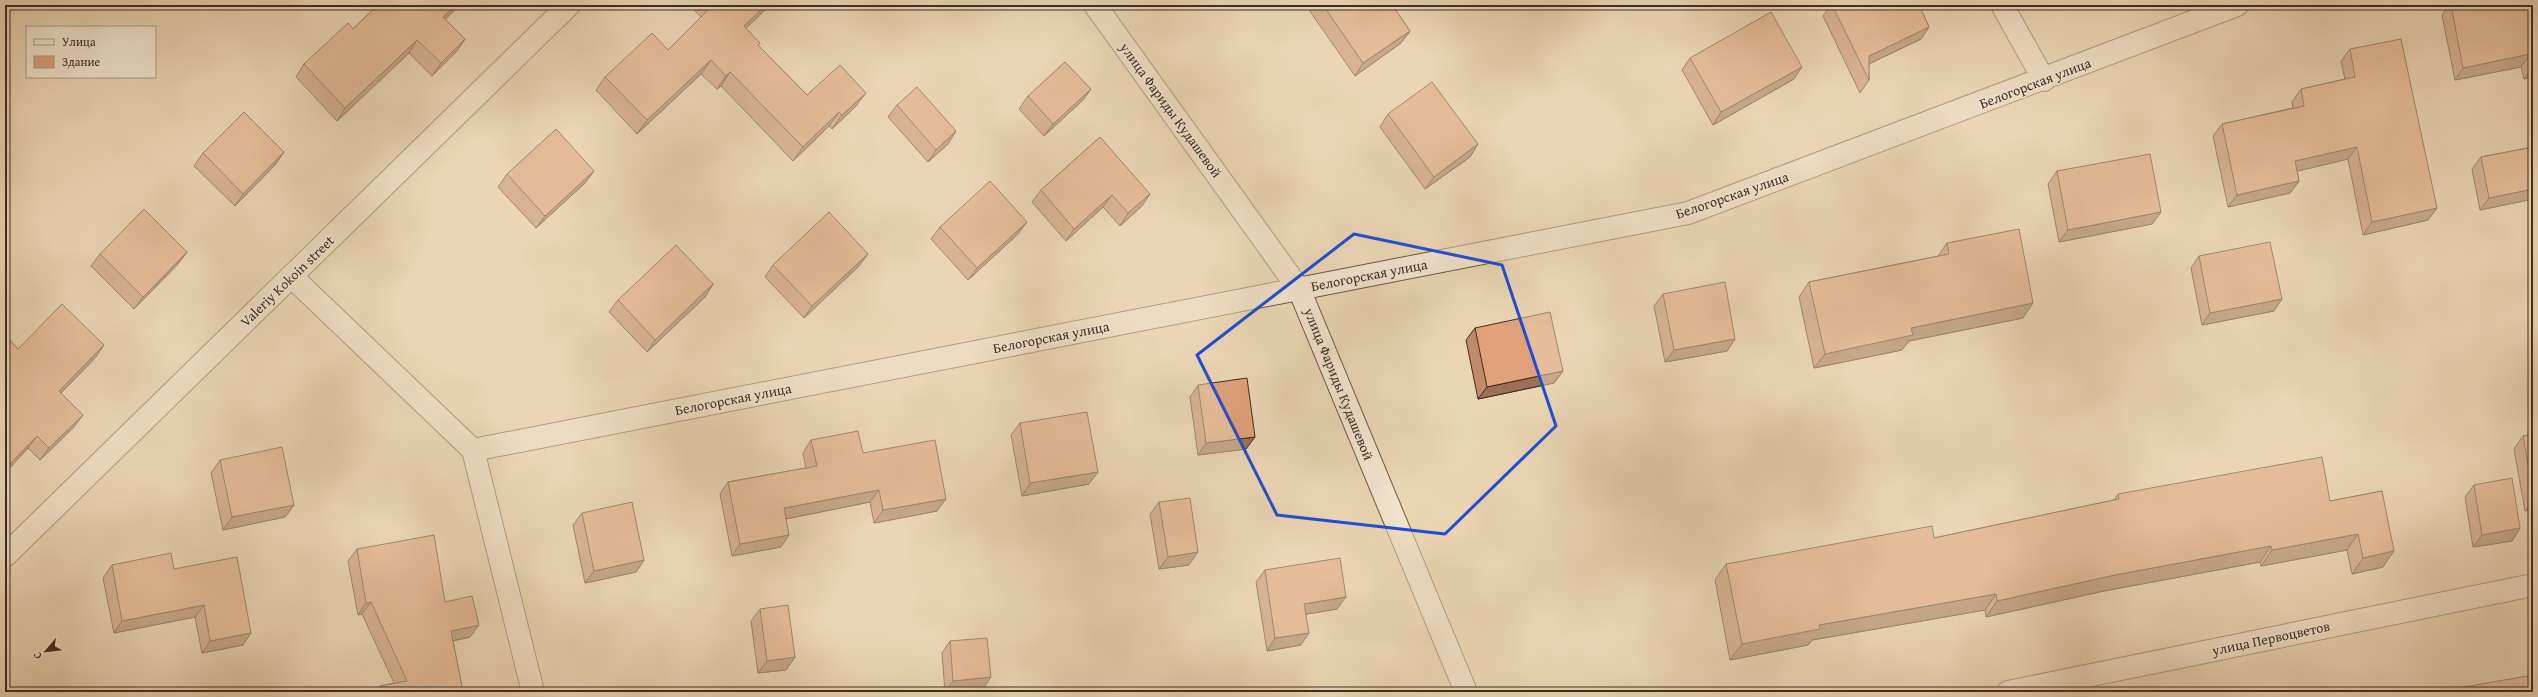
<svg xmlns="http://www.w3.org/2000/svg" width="2538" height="697" viewBox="0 0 2538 697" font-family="'Gentium Book Plus',serif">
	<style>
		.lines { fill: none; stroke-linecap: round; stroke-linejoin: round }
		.street-casing { stroke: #695646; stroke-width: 24 }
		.street { stroke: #f2e4ce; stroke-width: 22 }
		.wall { fill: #c18a6a; stroke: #3e2c22 }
		.shaded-wall { fill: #9d7156; stroke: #3e2c22 }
		.building { fill: #e0a17b; stroke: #3e2c22 }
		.marked { fill: none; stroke: #1d4ed8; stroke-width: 3; stroke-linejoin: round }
		.labels { text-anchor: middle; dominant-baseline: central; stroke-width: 3; stroke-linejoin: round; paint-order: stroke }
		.street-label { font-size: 14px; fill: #3e2c22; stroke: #f2e4ce }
	</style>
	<rect width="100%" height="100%" fill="#ebd6b4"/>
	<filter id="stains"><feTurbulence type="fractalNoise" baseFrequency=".005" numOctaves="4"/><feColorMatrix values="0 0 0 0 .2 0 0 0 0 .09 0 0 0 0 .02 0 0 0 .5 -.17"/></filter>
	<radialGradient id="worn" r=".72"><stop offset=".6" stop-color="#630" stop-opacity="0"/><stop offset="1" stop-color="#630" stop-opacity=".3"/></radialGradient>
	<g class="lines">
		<g class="street-casing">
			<path id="street" d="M 1095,5 L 1299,289 L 1466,692
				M 2002,5 L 2044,80
				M 292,277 L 473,450 L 533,692
				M 473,450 L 1688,213 L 2237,5
				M 5,556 L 569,5
				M 2008,692 L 2533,585"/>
		</g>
		<use href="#street" class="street"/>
	</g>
	<path class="wall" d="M 378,5 L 460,5 L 445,19 L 465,39 L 457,51 L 432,76 L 409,53 L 337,121 L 296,77 L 304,64 L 353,29 Z
		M 689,5 L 770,5 L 746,28 L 758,45 L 807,95 L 856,106 L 832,129 L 829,126 L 793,161 L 721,86 L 717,89 L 701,74 L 637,134 L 596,90 L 605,77 L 668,50 L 701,17 Z
		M 1308,5 L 1392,5 L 1410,31 L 1401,43 L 1355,76 L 1307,7 Z
		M 1831,5 L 1919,5 L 1929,27 L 1921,39 L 1869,64 L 1869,80 L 1860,93 L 1823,16 Z
		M 2449,5 L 2533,5 L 2533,77 L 2524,79 L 2521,67 L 2455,80 L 2442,15 Z
		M 2350,49 L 2437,208 L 2428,220 L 2363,235 L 2348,159 L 2297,171 L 2299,181 L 2290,193 L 2228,207 L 2213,136 L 2222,124 L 2293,108 L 2292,102 L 2301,89 L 2345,79 L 2341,61 Z
		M 1690,58 L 1794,79 L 1713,125 L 1682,70 Z
		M 1091,89 L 1082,101 L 1044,136 L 1019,109 L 1028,96 Z
		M 897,105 L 948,144 L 928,162 L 888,117 Z
		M 1388,114 L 1478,144 L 1470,157 L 1425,189 L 1380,127 Z
		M 1100,137 L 1142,206 L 1120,226 L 1103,207 L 1066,241 L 1032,202 L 1041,190 Z
		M 2533,147 L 2533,199 L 2480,210 L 2472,169 L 2481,157 Z
		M 284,152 L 275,165 L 235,206 L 194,166 L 203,153 Z
		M 2057,171 L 2161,212 L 2152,224 L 2059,242 L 2048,184 Z
		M 507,174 L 585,183 L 536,228 L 498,187 Z
		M 940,227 L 1018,234 L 968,280 L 931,239 Z
		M 1947,243 L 2023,318 L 1909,341 L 1902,350 L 1814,368 L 1799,297 L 1809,282 L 1938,256 Z
		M 187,252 L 178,264 L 134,309 L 91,266 L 100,254 Z
		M 2199,256 L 2274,311 L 2202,325 L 2191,268 Z
		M 773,265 L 859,266 L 804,318 L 765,277 Z
		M 713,284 L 705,297 L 647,352 L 609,312 L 618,300 Z
		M 1663,294 L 1735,339 L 1727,351 L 1665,362 L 1654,306 Z
		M 1475,328 L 1563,371 L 1554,383 L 1478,399 L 1466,340 Z
		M 5,335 L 18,349 L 96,357 L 61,393 L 74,427 L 40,460 L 28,448 L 5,473 Z
		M 1198,385 L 1246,449 L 1198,455 L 1190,397 Z
		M 1020,423 L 1089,484 L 1022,496 L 1011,435 Z
		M 2533,434 L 2533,509 L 2525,511 L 2514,449 L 2523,436 Z
		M 811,440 L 863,453 L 937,511 L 874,523 L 870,502 L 786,519 L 781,547 L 732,556 L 720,494 L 728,482 L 806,468 L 803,453 Z
		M 220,460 L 294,505 L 285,517 L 223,530 L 211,473 Z
		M 2474,485 L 2520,528 L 2512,541 L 2473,547 L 2465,497 Z
		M 2382,491 L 2383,567 L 2352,574 L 2347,550 L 2261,566 L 2260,562 L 2104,591 L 1986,617 L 1985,610 L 1812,640 L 1808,645 L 1730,660 L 1715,580 L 1726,564 L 1934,538 L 2114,500 L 2118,494 L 2330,501 Z
		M 1159,502 L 1189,565 L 1159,569 L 1150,514 Z
		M 582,513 L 644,560 L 636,572 L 585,583 L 573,525 Z
		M 357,549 L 445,602 L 470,637 L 453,641 L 463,692 L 376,692 L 380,686 L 394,683 L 362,614 L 358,615 L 348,561 Z
		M 112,565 L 174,569 L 243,645 L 202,653 L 195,617 L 114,633 L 103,578 Z
		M 1265,570 L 1337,609 L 1306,614 L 1301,645 L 1267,651 L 1256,582 Z
		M 760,609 L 795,657 L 786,670 L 758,673 L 751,621 Z
		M 950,641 L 983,689 L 954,692 L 945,692 L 942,653 Z"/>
	<path class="shaded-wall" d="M 456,5 L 460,5 L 435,29 L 443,17 Z
		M 766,5 L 770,5 L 734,40 L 744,26 Z
		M 1929,27 L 1921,39 L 1862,67 L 1869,56 Z
		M 1410,31 L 1401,43 L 1355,76 L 1363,63 Z
		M 465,39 L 457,51 L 432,76 L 441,63 Z
		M 417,40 L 409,53 L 337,121 L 345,108 Z
		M 2530,54 L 2521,67 L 2455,80 L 2463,68 Z
		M 711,60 L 701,74 L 637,134 L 647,120 Z
		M 1802,67 L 1794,79 L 1713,125 L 1721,112 Z
		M 2532,67 L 2533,67 L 2533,77 L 2524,79 Z
		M 730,72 L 721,86 L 717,89 L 726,76 Z
		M 1091,89 L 1082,101 L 1044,136 L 1053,124 Z
		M 866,93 L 856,106 L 832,129 L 842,115 Z
		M 839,112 L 829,126 L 793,161 L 803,147 Z
		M 956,131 L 948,144 L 928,162 L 936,150 Z
		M 1478,144 L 1470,157 L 1425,189 L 1434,177 Z
		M 2357,147 L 2348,159 L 2286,174 L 2295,161 Z
		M 284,152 L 275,165 L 235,206 L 243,194 Z
		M 594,171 L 585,183 L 536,228 L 545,216 Z
		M 2299,181 L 2290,193 L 2228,207 L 2237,195 Z
		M 2533,189 L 2533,199 L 2480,210 L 2489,198 Z
		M 1150,194 L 1142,206 L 1120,226 L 1128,213 Z
		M 1112,195 L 1103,207 L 1066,241 L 1074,229 Z
		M 2437,208 L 2428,220 L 2363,235 L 2372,222 Z
		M 2161,212 L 2152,224 L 2059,242 L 2068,230 Z
		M 1027,222 L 1018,234 L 968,280 L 977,268 Z
		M 187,252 L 178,264 L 134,309 L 143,297 Z
		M 868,254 L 859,266 L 804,318 L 812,306 Z
		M 713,284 L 705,297 L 647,352 L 655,340 Z
		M 2282,299 L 2274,311 L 2202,325 L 2210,313 Z
		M 2033,303 L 2023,318 L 1909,341 L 1902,350 L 1814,368 L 1825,354 L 1911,328 Z
		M 1735,339 L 1727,351 L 1665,362 L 1674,350 Z
		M 104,345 L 96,357 L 51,403 L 59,391 Z
		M 1563,371 L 1554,383 L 1478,399 L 1487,387 Z
		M 83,415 L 74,427 L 40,460 L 49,448 Z
		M 37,436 L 28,448 L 5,473 L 5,469 Z
		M 1255,437 L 1246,449 L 1198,455 L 1206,443 Z
		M 1098,472 L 1089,484 L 1022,496 L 1030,483 Z
		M 879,490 L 870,502 L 776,521 L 784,508 Z
		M 946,499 L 937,511 L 874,523 L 883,510 Z
		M 2533,499 L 2533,509 L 2525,511 Z
		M 294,505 L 285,517 L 223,530 L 232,517 Z
		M 2520,528 L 2512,541 L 2473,547 L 2482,535 Z
		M 2358,534 L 2347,550 L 2261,566 L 2272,550 Z
		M 789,535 L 781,547 L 732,556 L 740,544 Z
		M 2271,546 L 2260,562 L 2104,591 L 1986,617 L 1997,601 L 2115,575 Z
		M 2394,551 L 2383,567 L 2352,574 L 2363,558 Z
		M 1198,552 L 1189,565 L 1159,569 L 1168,557 Z
		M 644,560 L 636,572 L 585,583 L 594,571 Z
		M 1996,594 L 1985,610 L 1812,640 L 1808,645 L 1730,660 L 1742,644 L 1819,625 Z
		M 1346,597 L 1337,609 L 1296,616 L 1304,604 Z
		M 371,602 L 362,614 L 358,615 L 366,603 Z
		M 204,605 L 195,617 L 114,633 L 122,621 Z
		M 479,625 L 470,637 L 442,643 L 451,631 Z
		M 251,633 L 243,645 L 202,653 L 210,641 Z
		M 1309,633 L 1301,645 L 1267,651 L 1275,638 Z
		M 795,657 L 786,670 L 758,673 L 767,661 Z
		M 991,677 L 983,689 L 954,692 L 945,692 L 953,681 Z"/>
	<path class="building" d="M 378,5 L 456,5 L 443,17 L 465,39 L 441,63 L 417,40 L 345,108 L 304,64 L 348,23 L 353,29 Z
		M 713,5 L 766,5 L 744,26 L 760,43 L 758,45 L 807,95 L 840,65 L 866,93 L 842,115 L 839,112 L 803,147 L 730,72 L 726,76 L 711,60 L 647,120 L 605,77 L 652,33 L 668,50 Z
		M 1323,5 L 1392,5 L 1410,31 L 1363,63 Z
		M 1832,5 L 1919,5 L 1929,27 L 1869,56 L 1869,80 Z
		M 2451,5 L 2533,5 L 2533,67 L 2532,67 L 2530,54 L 2463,68 Z
		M 1771,12 L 1802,67 L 1721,112 L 1690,58 Z
		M 2401,39 L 2437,208 L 2372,222 L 2357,147 L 2295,161 L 2299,181 L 2237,195 L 2222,124 L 2304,106 L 2301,89 L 2355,77 L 2350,49 Z
		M 1065,62 L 1091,89 L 1053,124 L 1028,96 Z
		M 1432,82 L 1478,144 L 1434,177 L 1388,114 Z
		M 917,87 L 956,131 L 936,150 L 897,105 Z
		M 244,112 L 284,152 L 243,194 L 203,153 Z
		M 556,129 L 594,171 L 545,216 L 507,174 Z
		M 1100,137 L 1150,194 L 1128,213 L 1112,195 L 1074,229 L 1041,190 Z
		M 2533,147 L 2533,189 L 2489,198 L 2481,157 Z
		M 2150,154 L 2161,212 L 2068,230 L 2057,171 Z
		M 990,181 L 1027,222 L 977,268 L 940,227 Z
		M 144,209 L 187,252 L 143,297 L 100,254 Z
		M 829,212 L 868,254 L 812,306 L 773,265 Z
		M 2019,229 L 2033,303 L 1911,328 L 1913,335 L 1825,354 L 1809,282 L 1949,254 L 1947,243 Z
		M 2270,242 L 2282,299 L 2210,313 L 2199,256 Z
		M 676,245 L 713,284 L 655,340 L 618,300 Z
		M 1725,282 L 1735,339 L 1674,350 L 1663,294 Z
		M 62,304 L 104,345 L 59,391 L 83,415 L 49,448 L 37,436 L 5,469 L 5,335 L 18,349 Z
		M 1550,312 L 1563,371 L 1487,387 L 1475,328 Z
		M 1247,378 L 1255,437 L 1206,443 L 1198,385 Z
		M 1087,412 L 1098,472 L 1030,483 L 1020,423 Z
		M 858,431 L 863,453 L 935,440 L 946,499 L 883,510 L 879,490 L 784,508 L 789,535 L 740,544 L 728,482 L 817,466 L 811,440 Z
		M 2533,434 L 2533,494 L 2523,436 Z
		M 282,447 L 294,505 L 232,517 L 220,460 Z
		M 2322,457 L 2330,501 L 2382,491 L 2394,551 L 2363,558 L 2358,534 L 2272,550 L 2271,546 L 2115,575 L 1997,601 L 1996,594 L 1819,625 L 1820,629 L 1742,644 L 1726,564 L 1932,526 L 1934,538 L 2119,499 L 2118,494 Z
		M 2512,478 L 2520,528 L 2482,535 L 2474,485 Z
		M 1190,498 L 1198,552 L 1168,557 L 1159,502 Z
		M 632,502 L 644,560 L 594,571 L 582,513 Z
		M 434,535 L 445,602 L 472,596 L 479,625 L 451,631 L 463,692 L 381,692 L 380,686 L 407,681 L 371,602 L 366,603 L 357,549 Z
		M 171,553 L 174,569 L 237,557 L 251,633 L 210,641 L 204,605 L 122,621 L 112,565 Z
		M 1340,558 L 1346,597 L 1304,604 L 1309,633 L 1275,638 L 1265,570 Z
		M 788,605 L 795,657 L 767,661 L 760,609 Z
		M 987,638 L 991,677 L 953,681 L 950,641 Z
		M 2533,675 L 2533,692 L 2448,692 L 2447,690 Z
		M 1388,687 L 1389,692 L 1358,692 Z
		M 719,690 L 720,692 L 709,692 Z"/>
	<path d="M0 0H2538V697H0ZM 1354,234 L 1502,265 L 1556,426 L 1445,534 L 1277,515 L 1197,355 Z" fill="#ebd6b4" fill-opacity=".55" fill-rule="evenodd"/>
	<path class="marked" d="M 1354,234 L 1502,265 L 1556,426 L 1445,534 L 1277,515 L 1197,355 Z"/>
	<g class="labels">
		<g class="street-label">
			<text transform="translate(2035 83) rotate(-21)">Белогорская улица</text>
			<text transform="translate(1171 110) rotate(54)">улица Фариды Кудашевой</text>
			<text transform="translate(1732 195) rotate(-19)">Белогорская улица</text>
			<text transform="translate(1369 275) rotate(-11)">Белогорская улица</text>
			<text transform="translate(287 281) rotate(-44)">Valeriy Kokoin street</text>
			<text transform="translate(1051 337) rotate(-11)">Белогорская улица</text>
			<text transform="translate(1339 384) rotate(68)">улица Фариды Кудашевой</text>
			<text transform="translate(733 399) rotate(-11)">Белогорская улица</text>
			<text transform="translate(2271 638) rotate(-12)">улица Первоцветов</text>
		</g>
	</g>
	<rect width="2538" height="697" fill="none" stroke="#ebd6b4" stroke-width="20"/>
	<rect x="6" y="6" width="2526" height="685" fill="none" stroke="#3e2c22" stroke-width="2"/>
	<rect x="10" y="10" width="2518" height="677" fill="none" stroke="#3e2c22"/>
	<rect x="26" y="26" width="130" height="52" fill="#f2e4ce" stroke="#aa9a89"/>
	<rect x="34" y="39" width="20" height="6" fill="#f2e4ce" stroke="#aa9a89"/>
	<text x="62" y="46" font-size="12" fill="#3e2c22">Улица</text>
	<rect x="34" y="56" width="20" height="12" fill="#e0a17b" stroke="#aa9a89"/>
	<text x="62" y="66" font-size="12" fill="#3e2c22">Здание</text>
	<g transform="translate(46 651) rotate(242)" stroke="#f2e4ce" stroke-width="3" paint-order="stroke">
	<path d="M0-3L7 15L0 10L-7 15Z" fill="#3e2c22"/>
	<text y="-6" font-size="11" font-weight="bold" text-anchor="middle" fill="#3e2c22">С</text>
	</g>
	<rect width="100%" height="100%" filter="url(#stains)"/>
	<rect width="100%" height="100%" fill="url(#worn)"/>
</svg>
